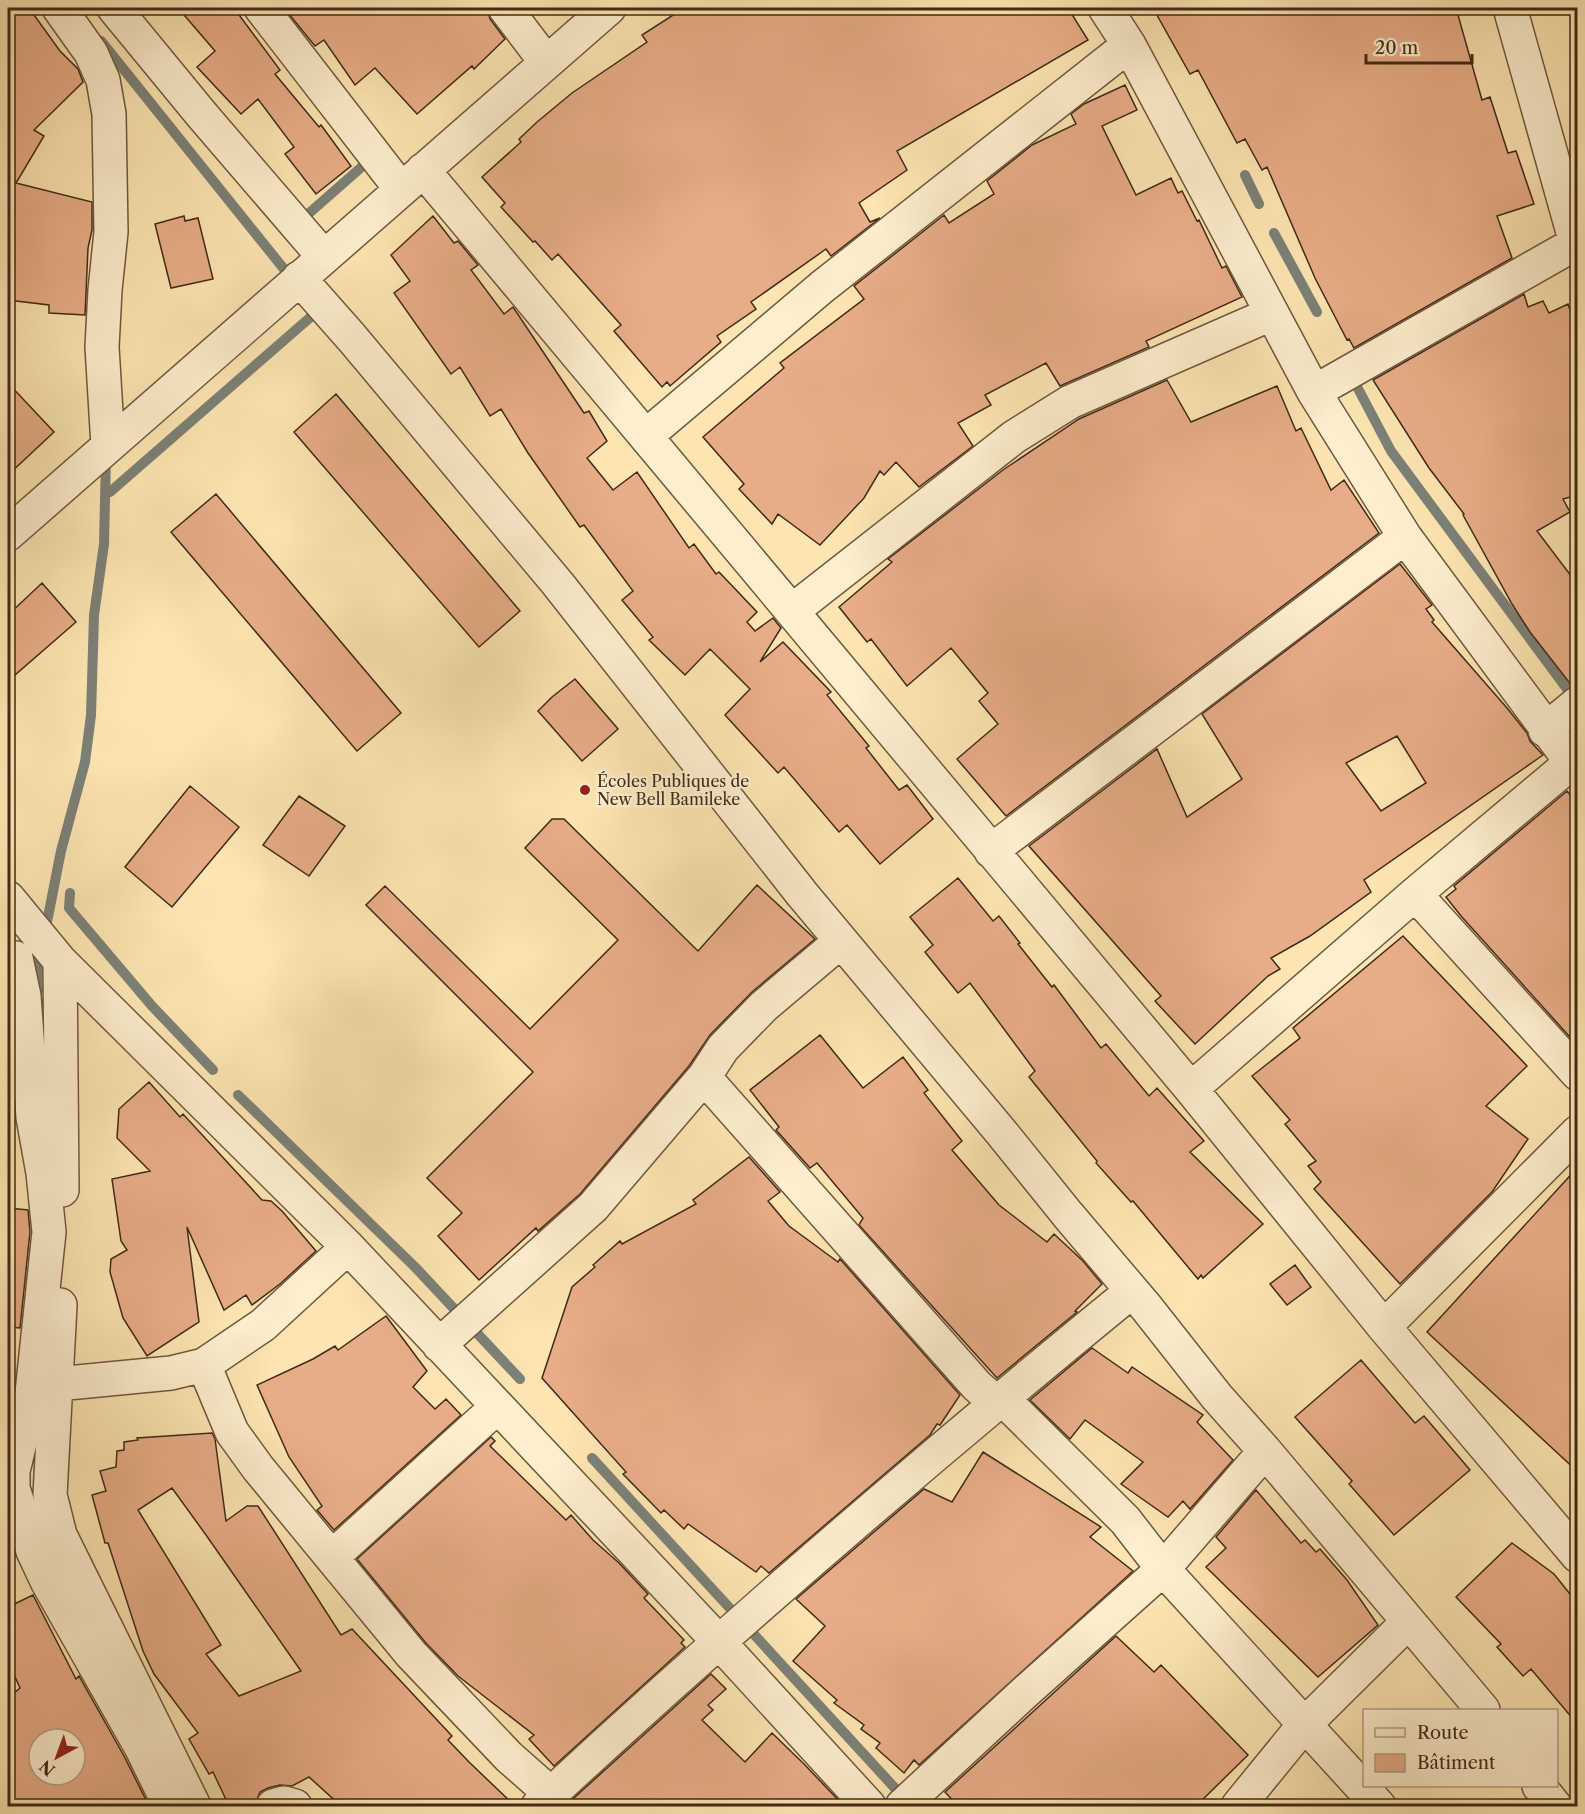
<svg xmlns="http://www.w3.org/2000/svg" width="1585" height="1814" viewBox="0 0 1585 1814" font-family="'Libre Caslon Text',serif">
	<style>
		.lines { fill: none; stroke-linecap: round; stroke-linejoin: round }
		.stream { stroke: #7c8177; stroke-width: 10 }
		.building { fill: #e7ad88; stroke: #422917; stroke-width: 1.5; fill-rule: evenodd }
		.minor-casing { stroke: #70583e; stroke-width: 36 }
		.minor { stroke: #fdeecd; stroke-width: 33 }
		.poi-dot { fill: #8f2418; stroke: #fdeecd; stroke-width: 2 }
		.labels { text-anchor: middle; dominant-baseline: central; stroke-width: 5; stroke-linejoin: round; paint-order: stroke }
		.poi-label { font-size: 16px; fill: #422917; stroke: #fdeecd; text-anchor: start }
	</style>
	<rect width="100%" height="100%" fill="#fce5b2"/>
	<filter id="stains"><feTurbulence type="fractalNoise" baseFrequency=".00333" numOctaves="4"/><feColorMatrix values="0 0 0 0 .2 0 0 0 0 .09 0 0 0 0 .02 0 0 0 .5 -.17"/></filter>
	<radialGradient id="worn" r=".72"><stop offset=".6" stop-color="#630" stop-opacity="0"/><stop offset="1" stop-color="#630" stop-opacity=".3"/></radialGradient>
	<g class="lines">
		<path class="stream" d="M 101,41 L 292,279
			M 1245,175 L 1259,204
			M 299,222 L 373,157
			M 1274,233 L 1317,312
			M 1354,381 L 1391,451 L 1576,701
			M 110,492 L 321,308
			M 70,893 L 69,908 L 152,1006 L 213,1070
			M 45,932 L 61,851 L 85,762 L 91,715 L 94,615 L 104,544 L 106,456
			M 38,991 L 37,973 L 42,948
			M 238,1095 L 415,1267 L 520,1379
			M 592,1458 L 904,1798"/>
	</g>
	<path class="building" d="M 8,8 L 29,8 L 60,51 L 78,69 L 83,82 L 34,130 L 44,136 L 16,183 L 92,202 L 92,230 L 88,248 L 85,315 L 49,313 L 49,305 L 8,300 Z
		M 178,8 L 234,8 L 280,70 L 275,74 L 319,127 L 321,125 L 351,166 L 316,194 L 285,154 L 294,147 L 258,99 L 241,114 L 197,67 L 215,51 Z
		M 284,8 L 487,8 L 490,19 L 505,39 L 474,69 L 472,66 L 417,114 L 375,68 L 355,85 L 324,40 L 315,46 Z
		M 684,8 L 1068,8 L 1088,40 L 897,151 L 907,170 L 859,203 L 870,222 L 880,218 L 831,256 L 826,249 L 751,302 L 756,309 L 717,336 L 721,342 L 670,386 L 667,382 L 662,387 L 614,331 L 621,325 L 558,254 L 552,260 L 535,241 L 533,242 L 501,207 L 505,203 L 482,177 L 521,142 L 519,139 L 537,122 L 572,93 L 647,42 L 642,35 Z
		M 1153,8 L 1456,8 L 1482,100 L 1490,97 L 1508,153 L 1516,151 L 1534,204 L 1497,216 L 1512,258 L 1354,348 L 1349,339 L 1347,340 L 1315,278 L 1267,167 L 1262,170 L 1245,139 L 1237,143 L 1198,70 L 1190,74 Z
		M 1125,85 L 1137,110 L 1102,126 L 1136,195 L 1171,178 L 1178,193 L 1182,191 L 1197,221 L 1199,220 L 1222,268 L 1226,266 L 1242,297 L 1146,341 L 1149,347 L 1060,386 L 1046,363 L 985,395 L 991,405 L 958,423 L 973,446 L 919,487 L 896,462 L 884,475 L 880,471 L 864,498 L 820,545 L 778,514 L 772,524 L 739,489 L 744,484 L 703,437 L 784,368 L 780,363 L 864,299 L 854,286 L 944,215 L 949,223 L 994,194 L 987,181 L 1032,145 L 1076,124 L 1071,114 L 1084,104 Z
		M 184,216 L 185,221 L 198,218 L 213,279 L 171,288 L 155,224 Z
		M 433,216 L 454,243 L 458,241 L 478,265 L 471,270 L 504,314 L 513,307 L 515,310 L 584,413 L 589,411 L 607,441 L 587,458 L 613,490 L 637,472 L 689,548 L 694,544 L 716,574 L 719,572 L 757,612 L 747,622 L 755,631 L 773,618 L 781,628 L 760,662 L 783,642 L 831,692 L 827,695 L 869,746 L 866,748 L 899,790 L 907,785 L 933,819 L 880,864 L 847,825 L 839,832 L 784,767 L 778,773 L 725,715 L 750,689 L 710,649 L 685,675 L 649,640 L 653,637 L 622,600 L 633,591 L 584,525 L 580,527 L 528,453 L 501,409 L 490,416 L 460,367 L 451,374 L 394,293 L 410,281 L 391,255 Z
		M 1524,294 L 1528,307 L 1543,301 L 1549,313 L 1568,304 L 1578,333 L 1578,495 L 1563,499 L 1570,512 L 1537,531 L 1578,585 L 1578,685 L 1572,686 L 1530,632 L 1512,604 L 1463,515 L 1464,514 L 1429,468 L 1373,380 Z
		M 1167,380 L 1191,422 L 1277,386 L 1296,431 L 1301,428 L 1331,490 L 1344,480 L 1379,533 L 1006,816 L 957,759 L 998,724 L 979,701 L 988,693 L 951,648 L 907,686 L 871,639 L 867,642 L 839,607 L 892,562 L 888,559 L 1003,470 L 1079,419 Z
		M 8,383 L 54,432 L 8,475 Z
		M 336,394 L 520,611 L 479,647 L 294,432 Z
		M 216,494 L 401,713 L 357,751 L 171,532 Z
		M 1400,564 L 1432,605 L 1426,609 L 1434,620 L 1432,622 L 1507,708 L 1527,733 L 1530,741 L 1543,755 L 1364,880 L 1371,892 L 1310,936 L 1271,958 L 1280,969 L 1268,976 L 1195,1044 L 1155,1001 L 1161,996 L 1029,846 L 1157,749 L 1187,817 L 1242,779 L 1202,714 ZM 1397,736 L 1426,783 L 1381,811 L 1346,763 Z
		M 42,583 L 76,622 L 8,681 L 8,615 Z
		M 575,679 L 618,729 L 582,761 L 538,711 L 552,697 Z
		M 190,786 L 239,827 L 172,907 L 125,867 Z
		M 1567,791 L 1578,804 L 1578,1046 L 1461,916 L 1446,897 L 1456,889 L 1454,886 Z
		M 299,796 L 345,826 L 309,876 L 263,845 Z
		M 552,819 L 564,819 L 698,951 L 757,885 L 815,939 L 752,992 L 710,1035 L 689,1066 L 580,1194 L 538,1231 L 536,1228 L 479,1280 L 438,1236 L 462,1213 L 427,1178 L 533,1072 L 366,905 L 385,886 L 530,1029 L 618,940 L 525,848 Z
		M 958,878 L 993,921 L 999,916 L 1020,943 L 1018,944 L 1052,987 L 1054,985 L 1101,1048 L 1106,1044 L 1149,1096 L 1157,1088 L 1204,1141 L 1190,1152 L 1263,1224 L 1203,1278 L 1201,1275 L 1198,1279 L 1133,1201 L 1131,1202 L 1096,1163 L 1097,1161 L 1029,1077 L 1035,1071 L 970,983 L 958,993 L 925,952 L 933,945 L 910,917 Z
		M 1403,936 L 1527,1066 L 1486,1106 L 1528,1139 L 1492,1192 L 1400,1284 L 1314,1189 L 1321,1182 L 1308,1166 L 1316,1161 L 1285,1124 L 1290,1120 L 1252,1076 L 1300,1038 L 1293,1028 Z
		M 820,1035 L 863,1088 L 903,1057 L 928,1090 L 924,1093 L 962,1141 L 952,1150 L 999,1205 L 1047,1242 L 1054,1234 L 1083,1261 L 1102,1284 L 1075,1311 L 1077,1312 L 997,1378 L 859,1225 L 863,1218 L 817,1163 L 810,1168 L 776,1130 L 779,1127 L 750,1090 Z
		M 149,1082 L 180,1117 L 183,1114 L 262,1200 L 271,1201 L 282,1211 L 316,1251 L 280,1284 L 252,1305 L 246,1295 L 224,1310 L 187,1227 L 199,1322 L 147,1356 L 123,1318 L 110,1272 L 111,1259 L 127,1250 L 121,1241 L 112,1179 L 150,1171 L 117,1138 L 119,1109 Z
		M 749,1157 L 780,1192 L 768,1201 L 789,1226 L 838,1262 L 840,1259 L 960,1395 L 940,1425 L 937,1424 L 930,1435 L 769,1573 L 761,1566 L 756,1572 L 688,1524 L 684,1529 L 664,1510 L 661,1513 L 623,1474 L 626,1472 L 542,1378 L 572,1287 L 595,1267 L 593,1265 L 620,1241 L 622,1244 L 696,1204 L 693,1200 Z
		M 1578,1167 L 1578,1472 L 1427,1332 Z
		M 8,1208 L 28,1210 L 30,1232 L 20,1328 L 8,1327 Z
		M 1295,1265 L 1311,1287 L 1287,1305 L 1270,1284 Z
		M 386,1316 L 427,1371 L 413,1387 L 435,1409 L 446,1399 L 461,1415 L 334,1530 L 317,1510 L 322,1506 L 289,1457 L 257,1385 L 313,1359 L 335,1346 L 338,1350 Z
		M 1092,1348 L 1128,1373 L 1132,1367 L 1203,1415 L 1197,1422 L 1233,1460 L 1190,1509 L 1183,1501 L 1168,1517 L 1121,1484 L 1143,1462 L 1085,1420 L 1070,1439 L 1030,1400 Z
		M 1361,1360 L 1415,1423 L 1424,1416 L 1470,1470 L 1394,1535 L 1349,1484 L 1352,1481 L 1295,1417 Z
		M 212,1433 L 215,1439 L 226,1521 L 247,1506 L 258,1506 L 341,1635 L 352,1629 L 452,1736 L 448,1740 L 469,1762 L 515,1806 L 341,1806 L 309,1777 L 292,1786 L 280,1785 L 268,1788 L 260,1792 L 255,1804 L 249,1806 L 229,1806 L 213,1772 L 209,1774 L 189,1739 L 198,1733 L 154,1674 L 143,1651 L 108,1543 L 105,1543 L 92,1495 L 106,1491 L 100,1471 L 116,1467 L 117,1451 L 124,1450 L 124,1442 L 138,1440 L 137,1438 ZM 172,1488 L 206,1535 L 301,1671 L 239,1696 L 206,1654 L 221,1645 L 138,1510 Z
		M 491,1437 L 495,1441 L 490,1446 L 566,1520 L 571,1515 L 593,1540 L 619,1563 L 648,1594 L 644,1598 L 684,1640 L 681,1643 L 685,1647 L 554,1766 L 529,1739 L 534,1735 L 458,1676 L 425,1642 L 357,1559 Z
		M 983,1452 L 1101,1527 L 1090,1537 L 1133,1571 L 919,1765 L 914,1760 L 904,1773 L 876,1748 L 880,1743 L 861,1729 L 864,1725 L 834,1703 L 837,1700 L 793,1661 L 825,1626 L 796,1599 L 924,1489 L 952,1502 Z
		M 1256,1490 L 1301,1543 L 1305,1540 L 1316,1552 L 1320,1549 L 1347,1580 L 1378,1625 L 1318,1677 L 1206,1567 L 1226,1548 L 1216,1537 Z
		M 1512,1543 L 1554,1574 L 1578,1604 L 1578,1725 L 1531,1669 L 1523,1676 L 1497,1647 L 1501,1644 L 1456,1597 Z
		M 33,1595 L 76,1679 L 79,1676 L 124,1756 L 149,1806 L 8,1806 L 8,1698 L 20,1688 L 8,1661 L 8,1607 ZM 39,1739 L 75,1739 L 75,1775 L 39,1775 Z
		M 1116,1636 L 1154,1672 L 1161,1665 L 1248,1755 L 1196,1806 L 958,1806 L 945,1792 Z
		M 711,1674 L 726,1689 L 708,1705 L 713,1710 L 702,1720 L 745,1762 L 772,1733 L 804,1764 L 844,1806 L 565,1806 Z"/>
	<g class="lines">
		<g class="minor-casing">
			<path id="minor" d="M 59,8 L 91,53 L 103,80 L 109,114 L 111,232 L 105,290 L 102,347 L 108,446
				M 114,8 L 202,115 L 324,257
				M 261,8 L 401,189
				M 505,8 L 546,62
				M 1105,8 L 1129,45 L 1314,392 L 1405,537 L 1578,771
				M 1510,8 L 1576,243
				M 423,170 L 1191,1089 L 1384,1327 L 1578,1556
				M 299,278 L 352,338 L 558,584 L 802,894 L 1001,1132 L 1068,1215 L 1146,1307 L 1217,1397 L 1265,1451 L 1483,1710
				M 1314,392 L 1578,242
				M 646,436 L 822,287 L 1129,45
				M 8,534 L 609,8
				M 792,611 L 1014,437 L 1070,402 L 1271,314
				M 1545,730 L 1578,703
				M 991,851 L 1405,537
				M 1415,894 L 1578,1074
				M 8,898 L 60,961 L 348,1247 L 719,1642 L 869,1806
				M 841,941 L 764,1006 L 723,1048 L 704,1077 L 977,1386 L 992,1399 L 1002,1398 L 1125,1520 L 1163,1569 L 1379,1806
				M 16,958 L 24,996 L 33,1117 L 43,1173 L 49,1232 L 32,1393 L 13,1471 L 13,1488 L 33,1551 L 47,1581 L 141,1747 L 170,1806
				M 60,961 L 62,1190
				M 1191,1089 L 1415,894 L 1571,763
				M 60,1305 L 50,1495 L 60,1535 L 194,1806
				M 1384,1327 L 1578,1132
				M 439,1345 L 593,1207 L 704,1077
				M 204,1365 L 232,1432 L 258,1468 L 411,1654 L 509,1757 L 551,1794
				M 57,1384 L 171,1373 L 204,1365 L 263,1325 L 348,1247
				M 332,1557 L 497,1407
				M 1539,1786 L 1555,1806
				M 273,1806 L 284,1803 L 295,1806
				M 538,1806 C 730,1628 929,1457 1132,1291
				M 902,1806 L 1023,1694 L 1163,1569 L 1265,1451
				M 1238,1806 L 1304,1725 L 1408,1622"/>
		</g>
		<use href="#minor" class="minor"/>
	</g>
	<circle class="poi-dot" cx="585" cy="790" r="6"/>
	<g class="labels">
		<g class="poi-label">
			<text x="597" y="781">Écoles Publiques de<tspan x="597" dy="18">New Bell Bamileke</tspan></text>
		</g>
	</g>
	<rect width="1585" height="1814" fill="none" stroke="#fce5b2" stroke-width="30"/>
	<rect x="9" y="9" width="1567" height="1796" fill="none" stroke="#422917" stroke-width="3"/>
	<rect x="15" y="15" width="1555" height="1784" fill="none" stroke="#422917" stroke-width="1.5"/>
	<rect x="1363" y="1709" width="195" height="78" fill="#fdeecd" stroke="#b29f84" stroke-width="1.5"/>
	<rect x="1375" y="1728" width="30" height="9" fill="#fdeecd" stroke="#b29f84" stroke-width="1.5"/>
	<text x="1417" y="1739" font-size="18" fill="#422917">Route</text>
	<rect x="1375" y="1754" width="30" height="18" fill="#e7ad88" stroke="#b29f84" stroke-width="1.5"/>
	<text x="1417" y="1769" font-size="18" fill="#422917">Bâtiment</text>
	<g transform="translate(57 1757) rotate(221)"><circle r="28" fill="#fdeecd" stroke="#b29f84" stroke-width="1.5"/>
	<path d="M0-4.5L10 22L0 15L-10 22Z" fill="#8f2418"/>
	<text y="-9" font-size="16" font-weight="bold" text-anchor="middle" fill="#422917">N</text>
	</g>
	<path d="M1366 54v9h106v-9" fill="none" stroke="#422917" stroke-width="3"/>
	<text x="1375" y="54" font-size="18" fill="#422917" stroke="#fdeecd" stroke-width="4.5" paint-order="stroke">20 m</text>
	<rect width="100%" height="100%" filter="url(#stains)"/>
	<rect width="100%" height="100%" fill="url(#worn)"/>
</svg>
